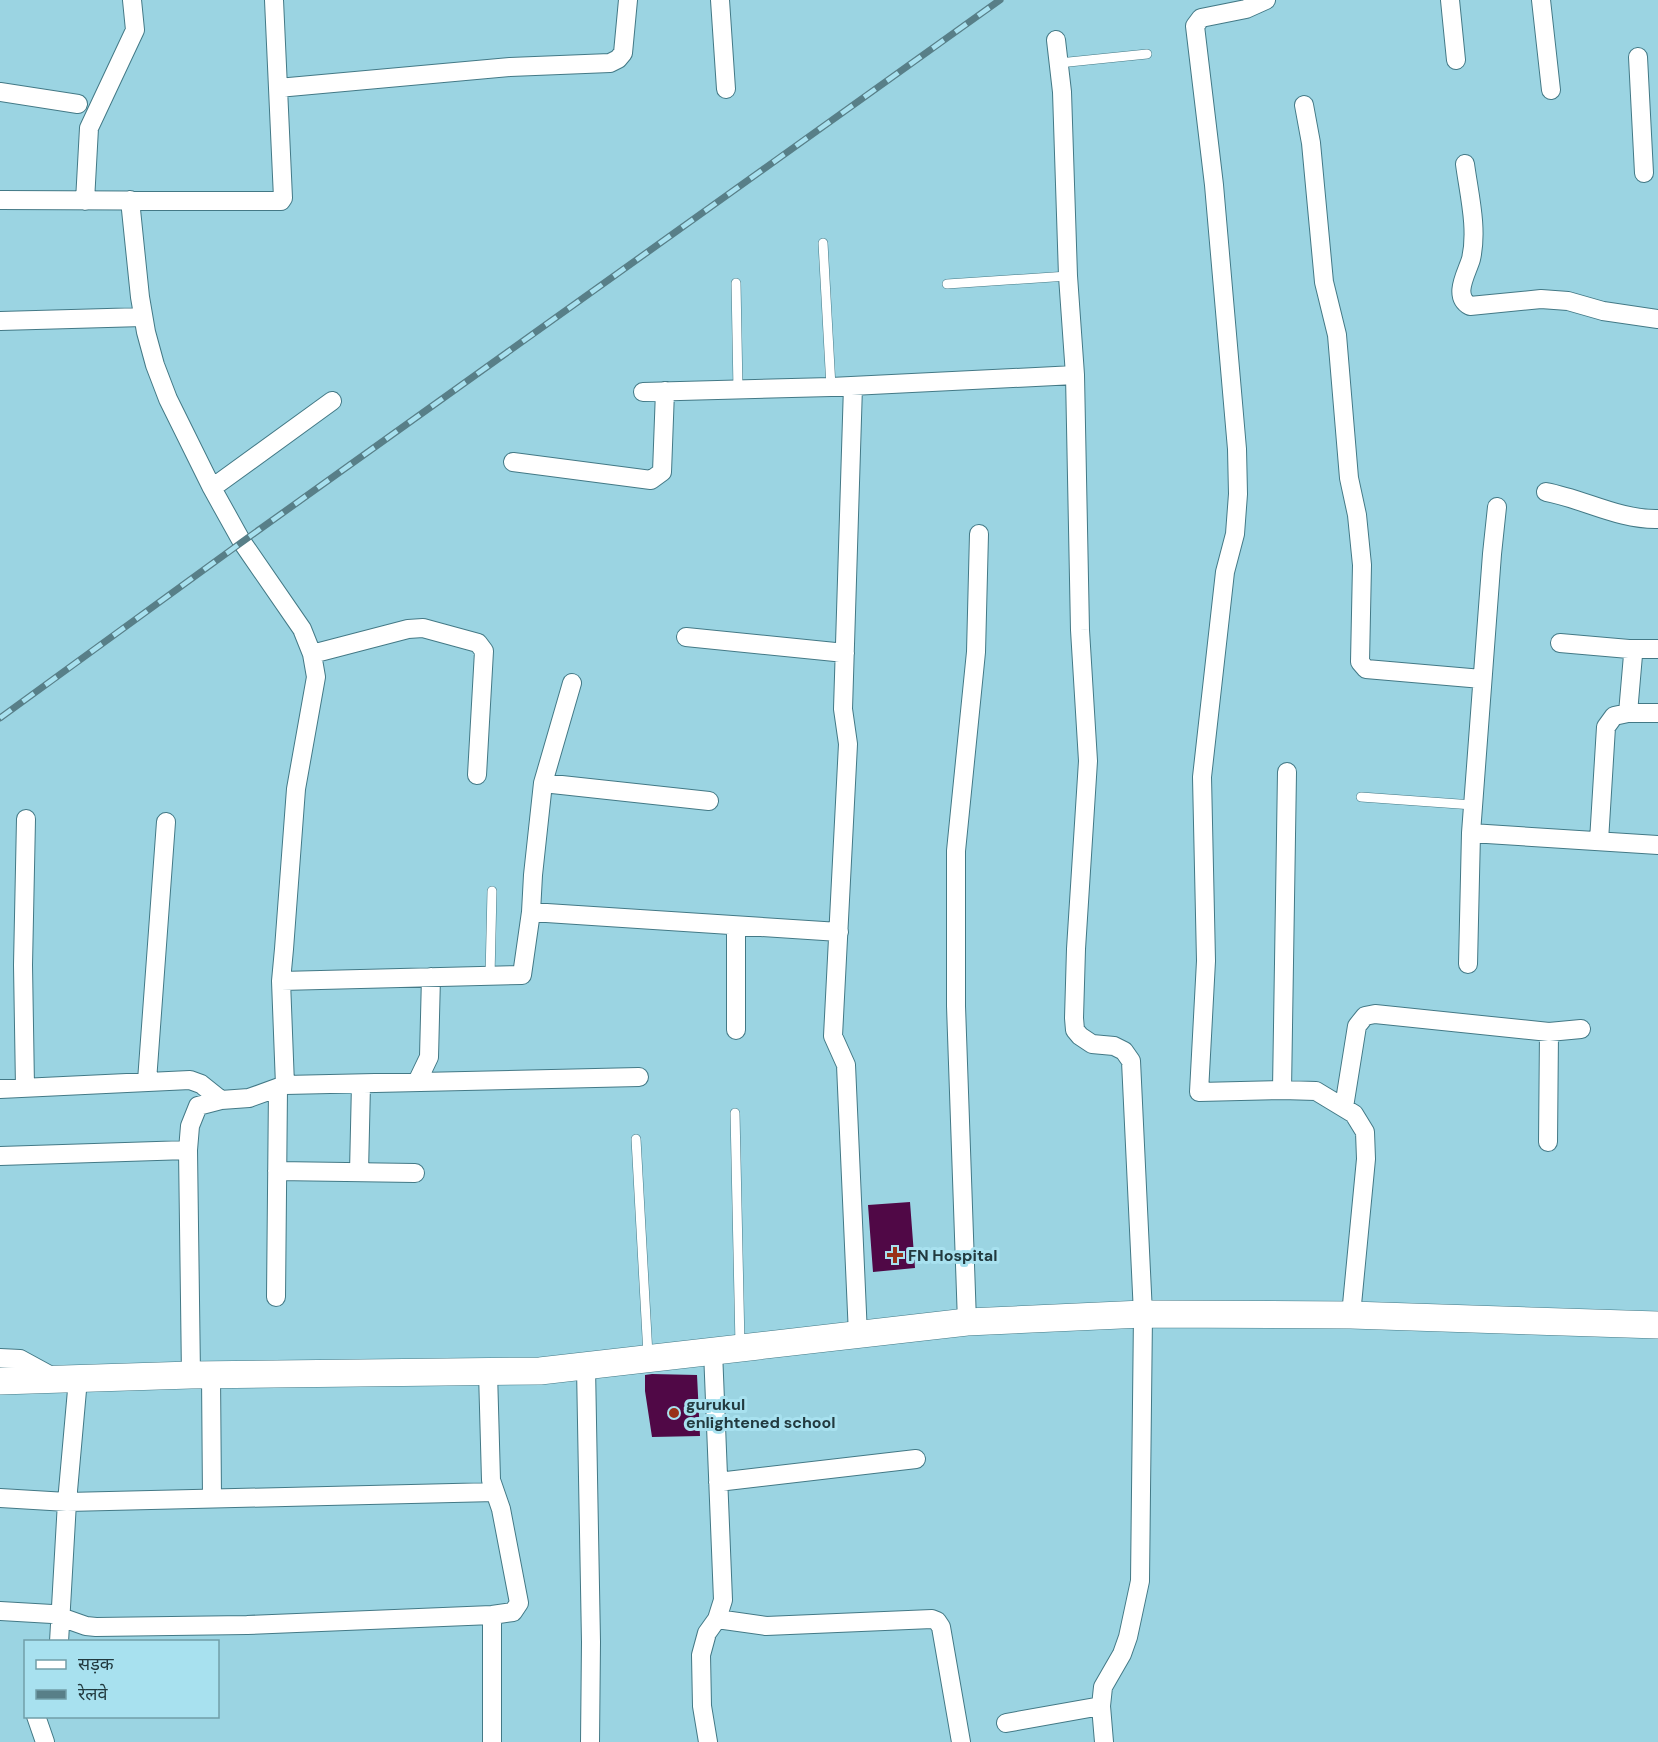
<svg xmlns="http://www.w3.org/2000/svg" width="1658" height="1742" viewBox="0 0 1658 1742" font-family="'DM Sans','Noto Sans Devanagari',sans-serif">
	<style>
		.building { fill: #500846 }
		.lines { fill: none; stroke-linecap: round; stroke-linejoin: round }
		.lane-casing { stroke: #437986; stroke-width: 10 }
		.street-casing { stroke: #437986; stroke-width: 20 }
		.secondary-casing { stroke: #437986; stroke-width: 28 }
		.lane { stroke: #fff; stroke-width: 9 }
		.street { stroke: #fff; stroke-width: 18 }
		.secondary { stroke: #fff; stroke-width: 27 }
		.rail-casing { stroke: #587f88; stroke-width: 7 }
		.rail { stroke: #a8e1ef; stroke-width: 4.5; stroke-dasharray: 14; stroke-linecap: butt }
		.poi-dot { fill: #993117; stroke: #a8e1ef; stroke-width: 2 }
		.labels { text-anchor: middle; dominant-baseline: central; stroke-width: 6; stroke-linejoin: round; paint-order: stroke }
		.poi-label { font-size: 16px; font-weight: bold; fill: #223a3f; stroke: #a8e1ef; text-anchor: start }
	</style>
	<rect width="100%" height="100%" fill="#9bd4e2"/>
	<path class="building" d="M 910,1202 L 915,1268 L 873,1272 L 868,1205 Z
		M 652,1374 L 697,1375 L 700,1436 L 652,1437 L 645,1391 L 645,1375 Z"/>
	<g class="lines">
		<g class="lane-casing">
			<path id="lane" d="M 1059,63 L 1147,54
				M 823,243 L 831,387
				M 736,283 L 738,390
				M 947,284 L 1068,276
				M 1361,797 L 1473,805
				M 490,976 L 492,891
				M 735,1113 L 740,1345
				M 636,1139 L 648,1355"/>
		</g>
		<g class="street-casing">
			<path id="street" d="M 720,0 L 726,89
				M 1266,0 L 1246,9 L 1201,18 L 1195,26 L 1214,185 L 1237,449 L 1238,494 L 1235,534 L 1225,572 L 1202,777 L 1206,961 L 1199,1092 L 1282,1090
				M 1450,0 L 1456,60
				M 1541,0 L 1551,90
				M 1056,40 L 1062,92 L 1068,276 L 1075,375 L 1080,630 L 1088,761 L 1076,949 L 1074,1018 L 1075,1030 L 1080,1036 L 1092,1044 L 1114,1046 L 1124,1051 L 1131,1061 L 1143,1314 L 1140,1581 L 1128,1637 L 1122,1654 L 1103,1687 L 1101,1706 L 1104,1742
				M 1638,57 L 1644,173
				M 278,88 L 510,67 L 610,63 L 618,59 L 623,53 L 628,0
				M 0,92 L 78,104
				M 1304,105 L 1311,143 L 1324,282 L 1337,335 L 1349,478 L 1357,515 L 1362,565 L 1360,662 L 1366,669 L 1482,679
				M 1465,164 C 1469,194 1478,229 1471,259 C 1467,273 1452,296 1470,306 L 1541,299 L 1568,301 L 1603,311 L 1658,319
				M 0,200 L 281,201 L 283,198 L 274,0
				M 130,200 L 140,297 L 146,332 L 155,365 L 168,399 L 212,488 L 242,542 L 302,629 L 312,654 L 316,677 L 296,789 L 284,949 L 281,981 L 285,1085 L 249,1098 L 221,1100 L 198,1106 L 190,1126 L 188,1150 L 191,1375
				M 85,201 L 89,128 L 135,30 L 132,0
				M 0,321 L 143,317
				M 853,386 L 843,709 L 848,744 L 833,1036 L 846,1065 L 858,1335
				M 643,392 L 831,387 L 1075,375
				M 513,462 L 651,480 L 662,472 L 665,391
				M 212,488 L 332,401
				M 1546,492 C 1584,499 1619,520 1658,519
				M 1497,507 L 1492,554 L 1471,833 L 1658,845
				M 686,637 L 845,653
				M 1560,643 L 1629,649 L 1633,655 L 1628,713
				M 1629,649 L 1658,649
				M 312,654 L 408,629 L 423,628 L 478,643 L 484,651 L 477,775
				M 572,683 L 543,783 L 533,875 L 531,912 L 839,932
				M 1287,772 L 1282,1090 L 1316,1091 L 1354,1114 L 1365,1132 L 1366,1159 L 1351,1315
				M 543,783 L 709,801
				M 1599,841 L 1606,727 L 1614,716 L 1628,713 L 1658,713
				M 1468,964 L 1471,833
				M 281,981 L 522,975 L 531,912
				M 736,1030 L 736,926
				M 147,1081 L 166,822
				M 417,1082 L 429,1057 L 431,977
				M 285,1085 L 639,1077
				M 25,1087 L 23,965 L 26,819
				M 0,1089 L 190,1080 L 201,1084 L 221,1100
				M 1344,1107 L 1357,1026 L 1365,1016 L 1375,1014 L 1549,1032 L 1581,1029
				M 1548,1142 L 1549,1032
				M 0,1156 L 188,1150
				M 277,1171 L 415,1173
				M 359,1172 L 361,1084
				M 276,1297 L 278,1088
				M 967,1322 L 956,1006 L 956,851 L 976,652 L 979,534
				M 0,1358 L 20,1359 L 53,1377
				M 586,1367 L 591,1642 L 590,1742
				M 211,1375 L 212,1498
				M 718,1482 L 916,1459
				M 0,1498 L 67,1502 L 495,1492
				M 0,1611 L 52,1614 L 86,1626 L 96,1627 L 247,1625 L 492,1615 L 513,1612 L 519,1603 L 501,1509 L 491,1480 L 488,1372
				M 492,1615 L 492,1742
				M 717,1619 L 766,1626 L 932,1619 L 937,1621 L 941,1627 L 961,1742
				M 59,1642 L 67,1502 L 78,1379
				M 36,1716 L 45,1742
				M 1006,1723 L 1101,1706
				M 708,1742 L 702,1706 L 701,1655 L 707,1633 L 717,1619 L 723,1600 L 713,1351"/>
		</g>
		<g class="secondary-casing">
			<path id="secondary" d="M 0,1381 L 191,1375 L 540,1371 L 967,1322 L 1143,1314 L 1351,1315 L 1658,1325"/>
		</g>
		<use href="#lane" class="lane"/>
		<use href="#street" class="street"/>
		<use href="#secondary" class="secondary"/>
		<g class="rail-casing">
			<path id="rail" d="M 0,718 L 242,542 L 1000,0"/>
		</g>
		<use href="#rail" class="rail"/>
	</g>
	<g class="poi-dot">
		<path d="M892 1246h6v6h6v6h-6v6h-6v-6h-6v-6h6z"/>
		<circle cx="674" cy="1413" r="6"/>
	</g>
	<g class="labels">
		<g class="poi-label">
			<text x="908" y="1255">FN Hospital</text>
			<text x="686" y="1404">gurukul<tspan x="686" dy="18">enlightened school</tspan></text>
		</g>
	</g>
	<rect x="24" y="1640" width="195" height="78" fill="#a8e1ef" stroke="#729ea9" stroke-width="1.5"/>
	<rect x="36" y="1660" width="30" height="9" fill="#ffffff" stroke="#729ea9" stroke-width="1.5"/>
	<text x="78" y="1670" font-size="18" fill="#223a3f">सड़क</text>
	<rect x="36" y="1690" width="30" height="9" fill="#587f88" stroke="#729ea9" stroke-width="1.5"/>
	<text x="78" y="1700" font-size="18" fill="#223a3f">रेलवे</text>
</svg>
